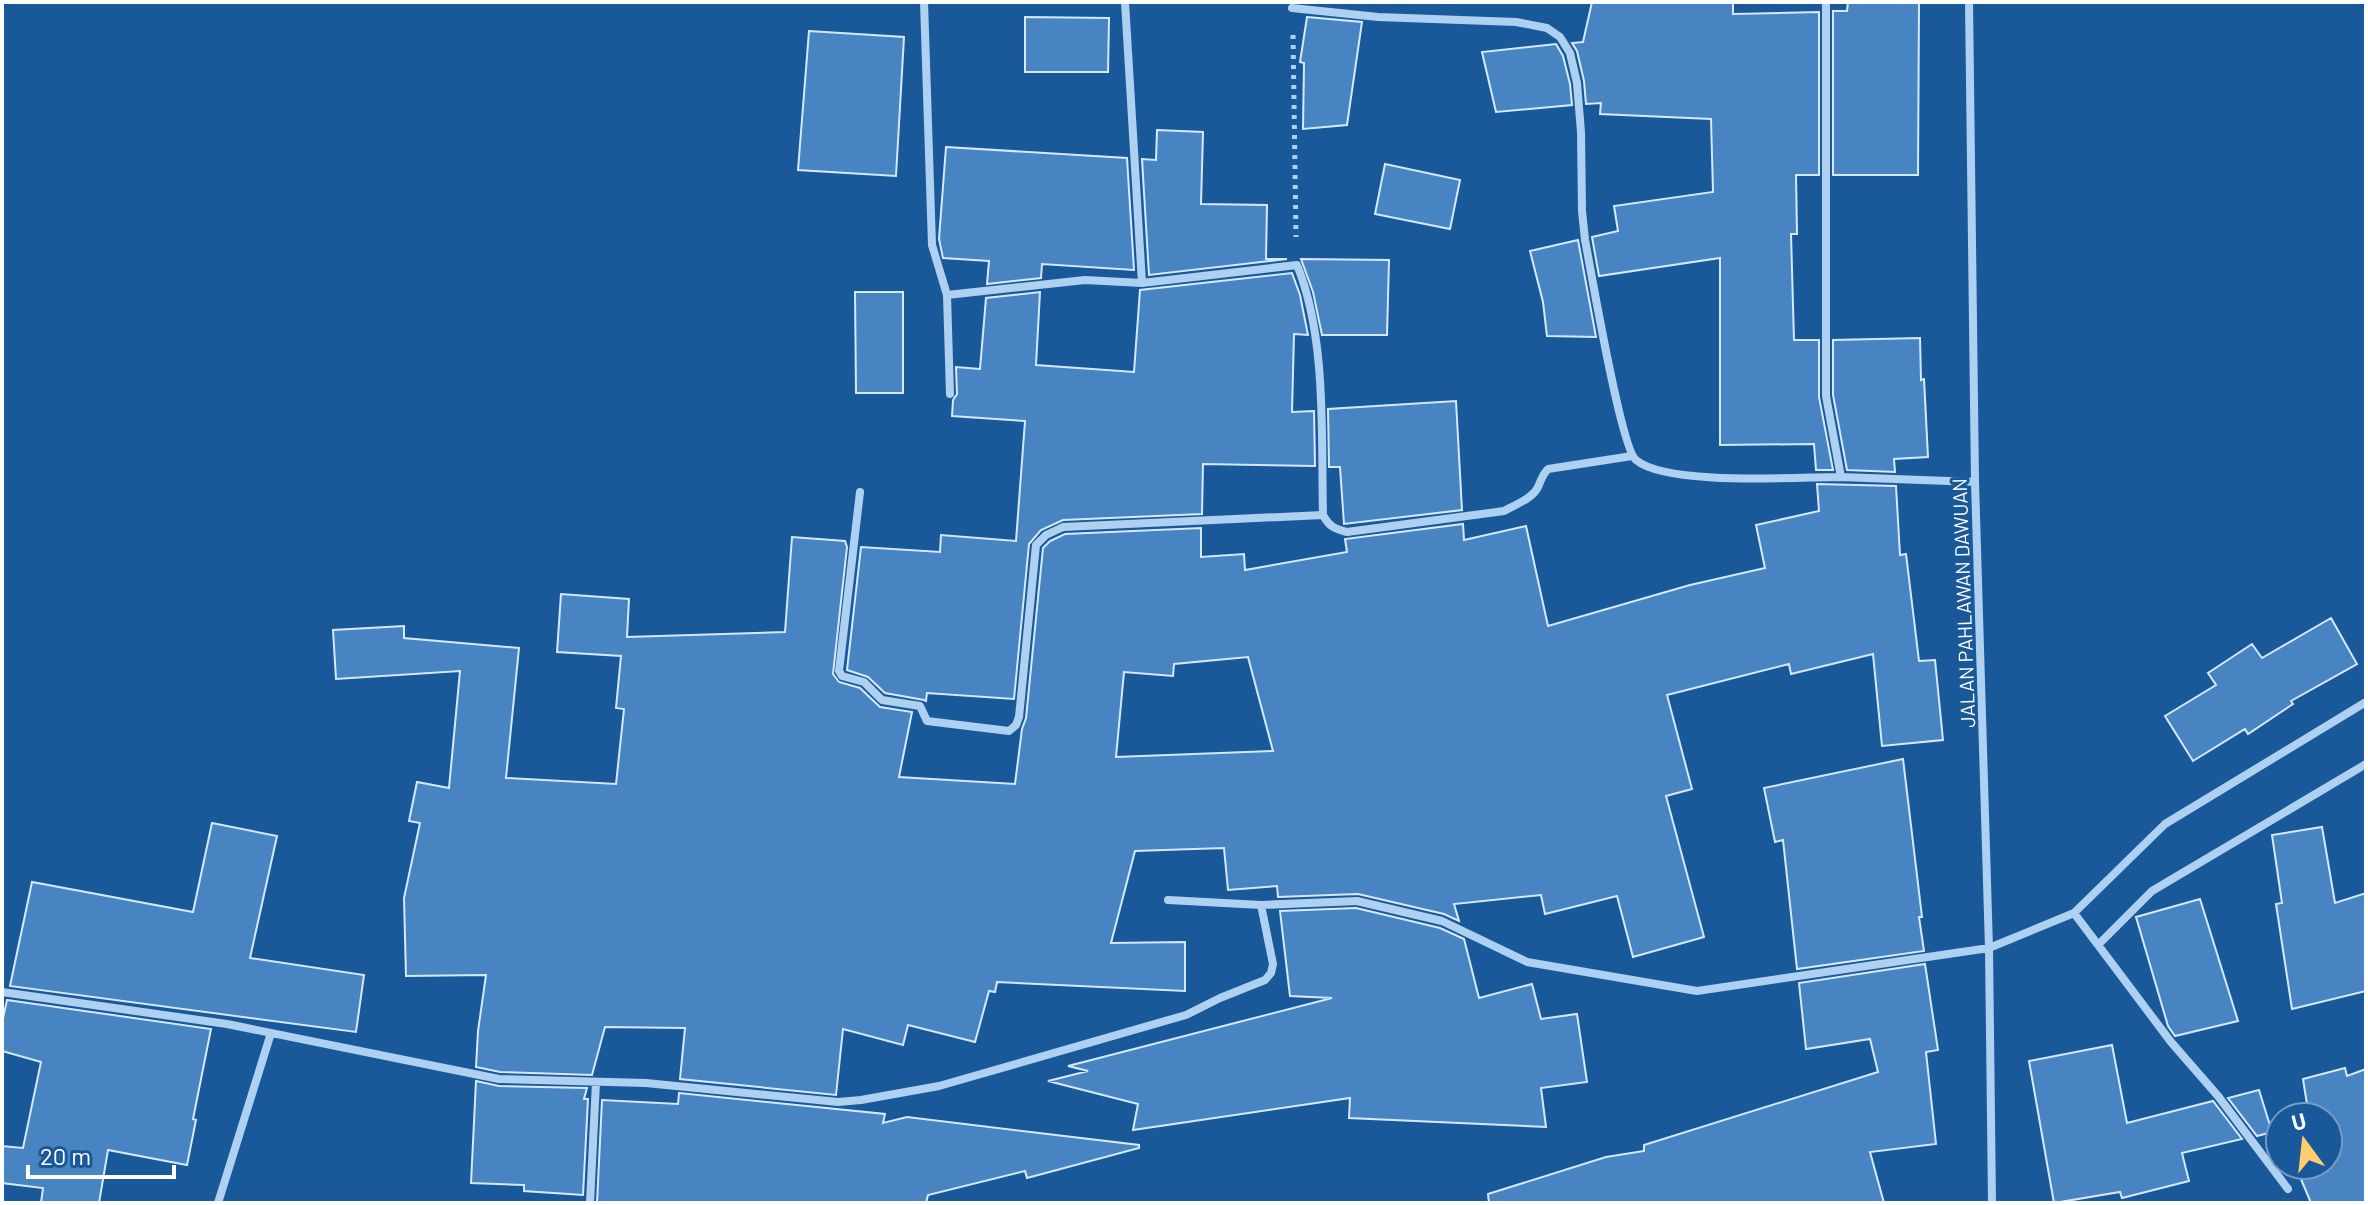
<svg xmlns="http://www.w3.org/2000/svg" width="2368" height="1205" viewBox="0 0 2368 1205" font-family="Barlow,sans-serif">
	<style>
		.building { fill: #4784c1; stroke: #d6e9fc; stroke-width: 2; fill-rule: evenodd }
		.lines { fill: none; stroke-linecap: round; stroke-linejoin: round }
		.path { stroke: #afd1f1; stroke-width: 5; stroke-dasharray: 4 6; stroke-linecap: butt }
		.minor { stroke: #afd1f1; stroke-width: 8 }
		.labels { text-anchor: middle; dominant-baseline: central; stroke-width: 6; stroke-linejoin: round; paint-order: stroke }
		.street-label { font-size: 20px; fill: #fff; stroke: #1a5999 }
	</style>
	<rect width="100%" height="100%" fill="#1a5999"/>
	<path class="building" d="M 1592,2 L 1733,2 L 1733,14 L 1819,12 L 1819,175 L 1796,175 L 1797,234 L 1791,234 L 1794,340 L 1819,340 L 1819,397 L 1833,470 L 1816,470 L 1814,444 L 1720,445 L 1720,258 L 1599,276 L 1592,237 L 1618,231 L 1614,206 L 1713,192 L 1711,119 L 1600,114 L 1601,103 L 1586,104 L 1584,81 L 1577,51 L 1572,43 L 1583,42 Z
		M 1848,2 L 1919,2 L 1918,175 L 1833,175 L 1833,11 L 1847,11 Z
		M 1025,17 L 1109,18 L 1108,72 L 1025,72 Z
		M 1307,17 L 1362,22 L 1347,125 L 1303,129 L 1304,63 L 1300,62 Z
		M 809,31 L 904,37 L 896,176 L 798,170 Z
		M 1556,44 L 1563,56 L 1570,84 L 1572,105 L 1496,112 L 1482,52 Z
		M 1157,130 L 1203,132 L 1201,204 L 1267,205 L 1266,259 L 1287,259 L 1149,275 L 1142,159 L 1156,160 Z
		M 946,147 L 1127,158 L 1134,270 L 1042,264 L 1041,278 L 987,284 L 989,261 L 943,258 L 939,239 Z
		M 1385,164 L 1460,180 L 1450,229 L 1375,214 Z
		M 1578,240 L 1596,337 L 1547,336 L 1543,302 L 1530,251 Z
		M 1301,259 L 1389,260 L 1387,335 L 1322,335 L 1313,292 Z
		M 1292,273 L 1300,295 L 1308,335 L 1294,334 L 1292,412 L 1314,411 L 1315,466 L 1203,464 L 1202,514 L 1063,520 L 1041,530 L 1029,544 L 1014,699 L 927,693 L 926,701 L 924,700 L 885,693 L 868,677 L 847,670 L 861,547 L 940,552 L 941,535 L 1016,541 L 1025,421 L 952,416 L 953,400 L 957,394 L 956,367 L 980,369 L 986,298 L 1040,292 L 1036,365 L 1134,372 L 1140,290 Z
		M 855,292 L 903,292 L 903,393 L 856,393 Z
		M 1920,338 L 1921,380 L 1924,379 L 1928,457 L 1894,459 L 1895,472 L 1847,470 L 1833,395 L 1833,340 Z
		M 1456,401 L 1462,510 L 1344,524 L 1340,467 L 1329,467 L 1328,409 Z
		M 1817,484 L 1896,486 L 1900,555 L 1906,554 L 1919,661 L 1935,660 L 1943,740 L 1882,746 L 1873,654 L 1791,674 L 1789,664 L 1667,695 L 1692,789 L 1666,796 L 1704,937 L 1633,957 L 1617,896 L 1545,914 L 1541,895 L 1454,904 L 1459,921 L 1444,914 L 1358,894 L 1278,897 L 1277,886 L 1228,890 L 1224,848 L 1135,851 L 1111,943 L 1185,942 L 1185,991 L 997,982 L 995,992 L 989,991 L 975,1042 L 908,1025 L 903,1045 L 843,1029 L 836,1095 L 680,1079 L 685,1028 L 605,1027 L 592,1075 L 500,1072 L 476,1067 L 478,1031 L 486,975 L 406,976 L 404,898 L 420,823 L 409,821 L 417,782 L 449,788 L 460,671 L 336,679 L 333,630 L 404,626 L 404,638 L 519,648 L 506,778 L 616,784 L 624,709 L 616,708 L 621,656 L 557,652 L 561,594 L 629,599 L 627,637 L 785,632 L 792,537 L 845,541 L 847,547 L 833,674 L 839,682 L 860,688 L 880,707 L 912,712 L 899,777 L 1015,784 L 1022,729 L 1026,718 L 1043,548 L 1050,541 L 1065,534 L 1201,528 L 1201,557 L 1244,554 L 1245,570 L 1347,552 L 1345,539 L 1463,524 L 1464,540 L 1526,526 L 1548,626 L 1690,585 L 1765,568 L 1756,525 L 1819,511 ZM 1248,657 L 1273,751 L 1116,757 L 1124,672 L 1173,676 L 1174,664 Z
		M 2331,618 L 2357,664 L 2291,701 L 2293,704 L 2248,734 L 2245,729 L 2193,761 L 2165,716 L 2216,685 L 2208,673 L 2252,644 L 2262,658 Z
		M 1903,759 L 1922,917 L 1919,917 L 1924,951 L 1797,969 L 1783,840 L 1775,842 L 1764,788 Z
		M 212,823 L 277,836 L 250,958 L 364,975 L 356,1032 L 10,986 L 32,882 L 193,912 Z
		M 2322,827 L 2335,903 L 2366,893 L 2366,991 L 2292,1009 L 2276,904 L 2282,903 L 2272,835 Z
		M 2200,899 L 2238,1021 L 2175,1036 L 2168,1026 L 2136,917 Z
		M 1356,908 L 1440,928 L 1464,939 L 1479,998 L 1532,984 L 1541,1019 L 1577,1014 L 1587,1082 L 1541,1088 L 1546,1127 L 1349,1118 L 1350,1098 L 1133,1130 L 1138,1104 L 1048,1081 L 1088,1071 L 1068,1066 L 1332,998 L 1290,996 L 1280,911 Z
		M 1925,964 L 1938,1050 L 1926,1052 L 1936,1144 L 1870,1152 L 1884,1203 L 1489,1203 L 1488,1194 L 1606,1157 L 1644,1151 L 1644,1145 L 1878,1072 L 1870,1039 L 1806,1049 L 1799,983 Z
		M 7,1000 L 211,1029 L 193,1119 L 196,1120 L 187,1165 L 108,1150 L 99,1203 L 41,1203 L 43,1188 L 2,1183 L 2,1146 L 23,1148 L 41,1062 L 2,1051 L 2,1023 Z
		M 2112,1045 L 2127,1123 L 2213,1101 L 2242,1139 L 2182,1153 L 2189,1181 L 2122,1198 L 2120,1192 L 2054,1203 L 2029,1061 Z
		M 2345,1068 L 2347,1076 L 2366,1069 L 2366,1203 L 2311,1203 L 2295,1165 L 2328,1165 L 2328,1117 L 2309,1117 L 2303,1079 Z
		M 476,1081 L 499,1086 L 587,1088 L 584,1099 L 588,1099 L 583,1195 L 524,1191 L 524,1185 L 471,1183 Z
		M 2259,1090 L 2272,1132 L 2257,1136 L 2228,1098 Z
		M 679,1093 L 885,1114 L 883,1123 L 907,1117 L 1139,1145 L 1139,1148 L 1027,1178 L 1025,1171 L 928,1195 L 926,1203 L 597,1203 L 602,1100 L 678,1104 Z"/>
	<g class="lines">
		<path class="path" d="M 1293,35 L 1296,237"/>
		<path class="minor" d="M 924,2 L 932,245 L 947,295 L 950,394
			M 1125,2 L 1142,283
			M 1826,2 L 1826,396 L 1841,477 L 1975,482
			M 1969,2 L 1975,482 L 1989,948 L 1992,1203
			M 1292,8 L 1378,17 L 1516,22 L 1547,28 L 1560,37 L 1570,53 L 1577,83 L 1581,132 L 1582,211 L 1585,240 C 1591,270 1621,449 1636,460 C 1667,486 1797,477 1841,477
			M 947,295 L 1085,280 L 1142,283 L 1297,265 C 1327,338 1321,436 1323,515 C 1329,526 1334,529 1347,532 L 1504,511 C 1515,505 1533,498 1538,487 C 1542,479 1541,476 1548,469 L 1632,456
			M 860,492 L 839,671 L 842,676 L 864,682 L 882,700 L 920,706 L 927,721 L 1009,731 L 1016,725 L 1019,717 L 1036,545 L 1046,535 L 1063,527 L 1323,515
			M 1168,900 L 1261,905 L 1357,901 L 1442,921 L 1527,962 L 1697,991 L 1989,948 L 2074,913 L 2165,824 L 2366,702
			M 2074,913 L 2171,1042 L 2218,1096 L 2288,1189
			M 2098,945 L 2152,891 L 2366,764
			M 2,992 L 227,1024 L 499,1079 L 646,1083 L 838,1102 L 861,1100 L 939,1086 L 1186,1015 L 1220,998 L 1265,980 L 1271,973 L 1273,964 L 1261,905
			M 218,1203 L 271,1033
			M 590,1203 L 596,1082"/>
	</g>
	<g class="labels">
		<g class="street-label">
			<text transform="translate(1963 603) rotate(-92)">JALAN PAHLAWAN DAWUAN</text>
		</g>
	</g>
	<rect width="2368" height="1205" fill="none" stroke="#ffffff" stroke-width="8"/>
	<g transform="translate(2304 1141) rotate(345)"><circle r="38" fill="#1a5999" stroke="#769bc2" stroke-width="2"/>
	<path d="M0-6L14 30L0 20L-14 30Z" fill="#ffcd6f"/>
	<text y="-12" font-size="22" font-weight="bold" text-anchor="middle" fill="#ffffff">U</text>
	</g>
	<path d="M28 1165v12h146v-12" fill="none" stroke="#ffffff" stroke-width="4"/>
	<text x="40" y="1165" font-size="24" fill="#ffffff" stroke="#1a5999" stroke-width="6" paint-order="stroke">20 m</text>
</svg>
